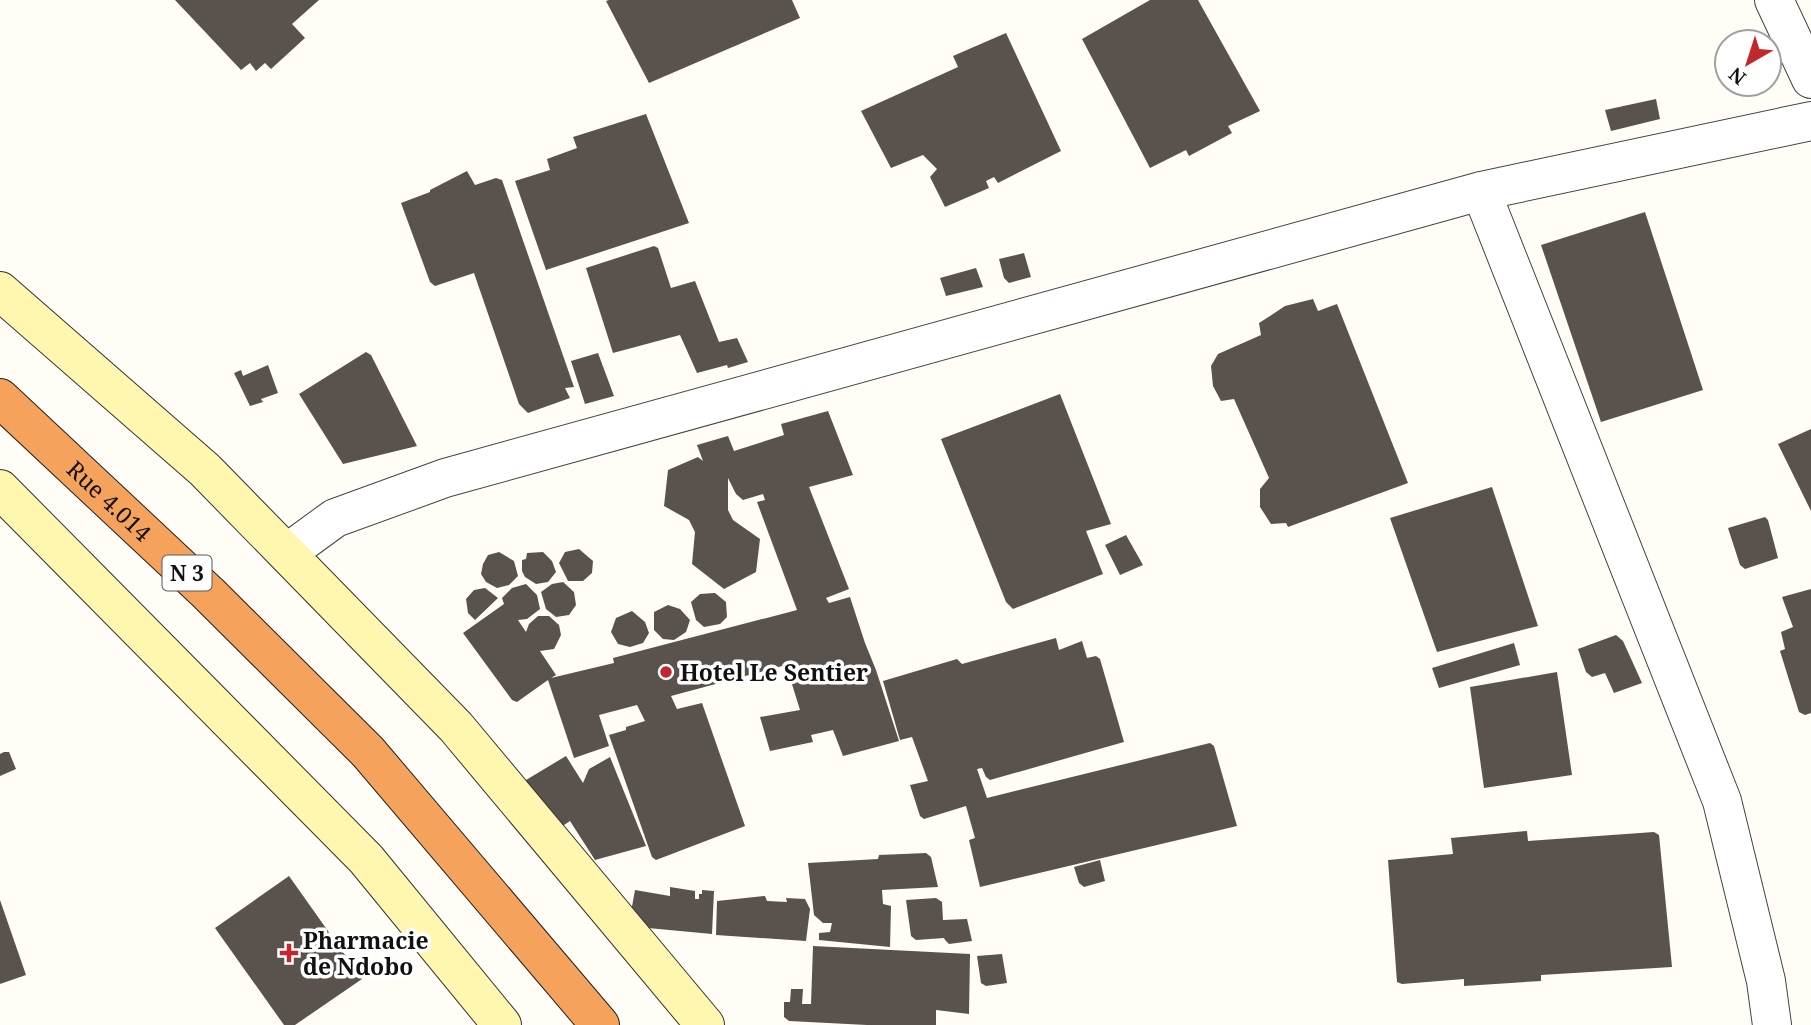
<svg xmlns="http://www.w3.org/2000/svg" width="1811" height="1025" viewBox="0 0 1811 1025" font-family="'Noto Serif',serif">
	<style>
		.building { fill: #5a524d }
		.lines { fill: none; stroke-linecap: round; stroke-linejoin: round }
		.street-casing { stroke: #444; stroke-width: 40 }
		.secondary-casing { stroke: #333; stroke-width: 40 }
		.highway-casing { stroke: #222; stroke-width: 40 }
		.street { stroke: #fff; stroke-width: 38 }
		.secondary { stroke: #fff6b0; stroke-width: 38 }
		.highway { stroke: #f5a25d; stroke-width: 38 }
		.poi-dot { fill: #c4262e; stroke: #fff; stroke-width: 2.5 }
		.labels { text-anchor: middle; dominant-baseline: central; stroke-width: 7; stroke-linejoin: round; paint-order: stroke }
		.shield { fill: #fff; stroke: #585858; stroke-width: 2 }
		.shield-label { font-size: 21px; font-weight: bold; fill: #111 }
		.street-label { font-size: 23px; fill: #111; stroke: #fff }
		.poi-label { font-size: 23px; font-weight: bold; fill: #111; stroke: #fff; text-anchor: start }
	</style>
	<rect width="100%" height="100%" fill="#fffdf5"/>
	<path class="building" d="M 175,0 L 319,0 L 292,24 L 305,38 L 271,69 L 265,63 L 256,71 L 250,63 L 241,70 Z
		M 609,0 L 792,0 L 800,18 L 649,83 L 606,1 Z
		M 1150,0 L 1198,0 L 1260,111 L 1228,126 L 1232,133 L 1189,156 L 1186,150 L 1150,168 L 1082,39 Z
		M 1006,33 L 1061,151 L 998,183 L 994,177 L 986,181 L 989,188 L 945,207 L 930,177 L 937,169 L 923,155 L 891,168 L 861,111 L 958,67 L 953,56 Z
		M 1656,99 L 1660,119 L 1611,131 L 1605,110 Z
		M 646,114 L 689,223 L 546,270 L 515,181 L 550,170 L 547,159 L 577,148 L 573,137 Z
		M 467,171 L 475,185 L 496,178 L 502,180 L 574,387 L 565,388 L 570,398 L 528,413 L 519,404 L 474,273 L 435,286 L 430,282 L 401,203 L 430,192 L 430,190 Z
		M 1645,212 L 1703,390 L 1601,422 L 1541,245 Z
		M 654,246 L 658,248 L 671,288 L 695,281 L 719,342 L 737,338 L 748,362 L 728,368 L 727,365 L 697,373 L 680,335 L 613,353 L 586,268 Z
		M 1024,253 L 1031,277 L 1009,283 L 1004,278 L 999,259 Z
		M 976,268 L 983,287 L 946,296 L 940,278 Z
		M 1313,299 L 1318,311 L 1337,304 L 1408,483 L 1288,527 L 1286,523 L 1271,524 L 1260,507 L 1260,489 L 1269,478 L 1234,399 L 1221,401 L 1213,386 L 1211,366 L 1218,354 L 1261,335 L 1259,323 L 1270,316 L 1285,306 Z
		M 366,352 L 371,355 L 417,446 L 343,464 L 299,394 Z
		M 598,353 L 614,396 L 585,404 L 571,361 Z
		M 268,365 L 278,393 L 261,399 L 263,402 L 250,406 L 234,373 L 241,370 L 243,376 Z
		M 1060,394 L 1111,524 L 1086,531 L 1103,574 L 1013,609 L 1006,602 L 941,439 Z
		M 828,411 L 853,475 L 809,487 L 849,589 L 826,598 L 829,603 L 850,597 L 865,643 L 876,670 L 899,741 L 843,756 L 833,730 L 811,735 L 813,742 L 770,751 L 760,717 L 800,710 L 786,665 L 671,696 L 677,709 L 702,703 L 745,826 L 656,860 L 652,857 L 609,735 L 626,730 L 626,727 L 645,721 L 637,705 L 599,715 L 609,746 L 574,758 L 548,680 L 517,702 L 512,700 L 463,633 L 504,604 L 502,598 L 512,588 L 526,584 L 537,595 L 540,609 L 527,619 L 518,620 L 526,632 L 529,624 L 538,616 L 549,616 L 559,625 L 561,635 L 554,649 L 540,651 L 556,675 L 551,678 L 614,663 L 613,658 L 797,610 L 757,502 L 765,500 L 763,494 L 743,500 L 736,494 L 728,478 L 728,510 L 733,520 L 760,539 L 756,572 L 724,589 L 692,564 L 695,532 L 689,520 L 664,506 L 668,470 L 698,457 L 703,461 L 697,445 L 728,436 L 734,451 L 784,435 L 781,424 Z
		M 1811,429 L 1811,511 L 1778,444 Z
		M 1492,487 L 1538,626 L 1437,652 L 1390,518 Z
		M 1765,517 L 1768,520 L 1778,558 L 1745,569 L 1740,565 L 1728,528 Z
		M 1126,535 L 1143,565 L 1120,575 L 1105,545 Z
		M 579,549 L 593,561 L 592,573 L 583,581 L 568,581 L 559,563 L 565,552 Z
		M 499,552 L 514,561 L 518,576 L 509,585 L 497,588 L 486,582 L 481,574 L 483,564 L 488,555 Z
		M 543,552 L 552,561 L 556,572 L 548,582 L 536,584 L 525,577 L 522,571 L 522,560 L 526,559 L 527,553 Z
		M 563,582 L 574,592 L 576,605 L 569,615 L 556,617 L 546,609 L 541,592 L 552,584 Z
		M 485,588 L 498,598 L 475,620 L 468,613 L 466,599 L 474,590 Z
		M 1811,589 L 1811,713 L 1805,715 L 1799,712 L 1780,651 L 1785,649 L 1781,632 L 1793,627 L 1782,597 Z
		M 715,593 L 726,602 L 727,617 L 720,624 L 704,627 L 696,620 L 691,602 L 700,594 Z
		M 668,605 L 680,609 L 690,620 L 686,632 L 674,640 L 663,639 L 654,630 L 654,612 Z
		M 632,611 L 645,622 L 649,633 L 643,643 L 630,647 L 618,644 L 611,632 L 616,618 Z
		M 1616,635 L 1623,641 L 1642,683 L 1614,693 L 1605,673 L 1592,677 L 1586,672 L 1578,649 Z
		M 1056,638 L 1059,650 L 1082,641 L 1087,658 L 1096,656 L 1100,659 L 1124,742 L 990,780 L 986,777 L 982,768 L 977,769 L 987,798 L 1210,743 L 1214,746 L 1237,826 L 980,887 L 969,840 L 975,838 L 966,806 L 924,819 L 920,816 L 910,785 L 928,781 L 912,737 L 900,740 L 883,681 L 957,659 L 962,664 Z
		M 1514,643 L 1520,665 L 1439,688 L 1432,668 Z
		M 1557,672 L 1572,775 L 1484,788 L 1470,687 Z
		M 4,752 L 9,752 L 16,769 L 0,776 L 0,754 Z
		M 566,756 L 583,783 L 589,769 L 610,757 L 646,846 L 595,860 L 570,821 L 558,829 L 526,780 Z
		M 1527,831 L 1528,841 L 1654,832 L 1659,835 L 1672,967 L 1541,975 L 1541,981 L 1464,986 L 1464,979 L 1402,984 L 1397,982 L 1388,860 L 1453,854 L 1451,838 Z
		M 926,853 L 931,857 L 938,887 L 882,890 L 883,904 L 891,906 L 890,947 L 819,940 L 819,933 L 830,932 L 832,923 L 823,923 L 814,915 L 808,863 L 878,859 L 879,855 Z
		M 1100,860 L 1105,881 L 1084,887 L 1079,883 L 1074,867 Z
		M 289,876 L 362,979 L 295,1025 L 284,1025 L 215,928 Z
		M 670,887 L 695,891 L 695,899 L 699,899 L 699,894 L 702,894 L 702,890 L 714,891 L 712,934 L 648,928 L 629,923 L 635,890 L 670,896 Z
		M 765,896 L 767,901 L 787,902 L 786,898 L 805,899 L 810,909 L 806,941 L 716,935 L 717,901 Z
		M 936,898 L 942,902 L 943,920 L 967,919 L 972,941 L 949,944 L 945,940 L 944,938 L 916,940 L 911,936 L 906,900 Z
		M 0,900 L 26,975 L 0,984 Z
		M 813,946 L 970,954 L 969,1014 L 936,1010 L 936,1025 L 867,1025 L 789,1021 L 784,1017 L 784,1002 L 790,1002 L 791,989 L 803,989 L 802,1004 L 811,1004 Z
		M 1002,954 L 1007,983 L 986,986 L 981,983 L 977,956 Z"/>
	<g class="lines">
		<g class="street-casing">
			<path id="street" d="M 1774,0 L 1811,79
				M 1481,191 L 1722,801 L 1766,981 L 1772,1025
				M 287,553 L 335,518 L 445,478 L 1481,191 L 1811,121"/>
		</g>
		<g class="secondary-casing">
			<path id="secondary" d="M 0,291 L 205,470 L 456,727 L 705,1025
				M 0,489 L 366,859 L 502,1025"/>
		</g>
		<g class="highway-casing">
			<g id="highway">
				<path id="s1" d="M 0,398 L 208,593 L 368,752 L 600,1025"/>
			</g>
		</g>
		<use href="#street" class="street"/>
		<use href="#secondary" class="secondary"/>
		<use href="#highway" class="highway"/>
	</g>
	<g class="poi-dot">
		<circle cx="666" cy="672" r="7"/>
		<path d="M285.5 942.5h7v7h7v7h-7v7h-7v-7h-7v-7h7z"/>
	</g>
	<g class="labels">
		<rect class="shield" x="162.5" y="555.5" width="49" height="35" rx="5"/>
		<g class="shield-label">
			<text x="187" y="573">N 3</text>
		</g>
		<g class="street-label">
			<text stroke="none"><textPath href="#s1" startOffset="150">Rue 4.014</textPath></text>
		</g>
		<g class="poi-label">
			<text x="680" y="672">Hotel Le Sentier</text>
			<text x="303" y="940">Pharmacie<tspan x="303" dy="26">de Ndobo</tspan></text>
		</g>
	</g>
	<g transform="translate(1748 63) rotate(219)"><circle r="33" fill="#ffffff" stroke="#a0a0a0" stroke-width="2"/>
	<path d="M0-5L12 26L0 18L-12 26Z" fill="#c4262e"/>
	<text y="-10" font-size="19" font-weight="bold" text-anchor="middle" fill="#111111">N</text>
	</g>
</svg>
